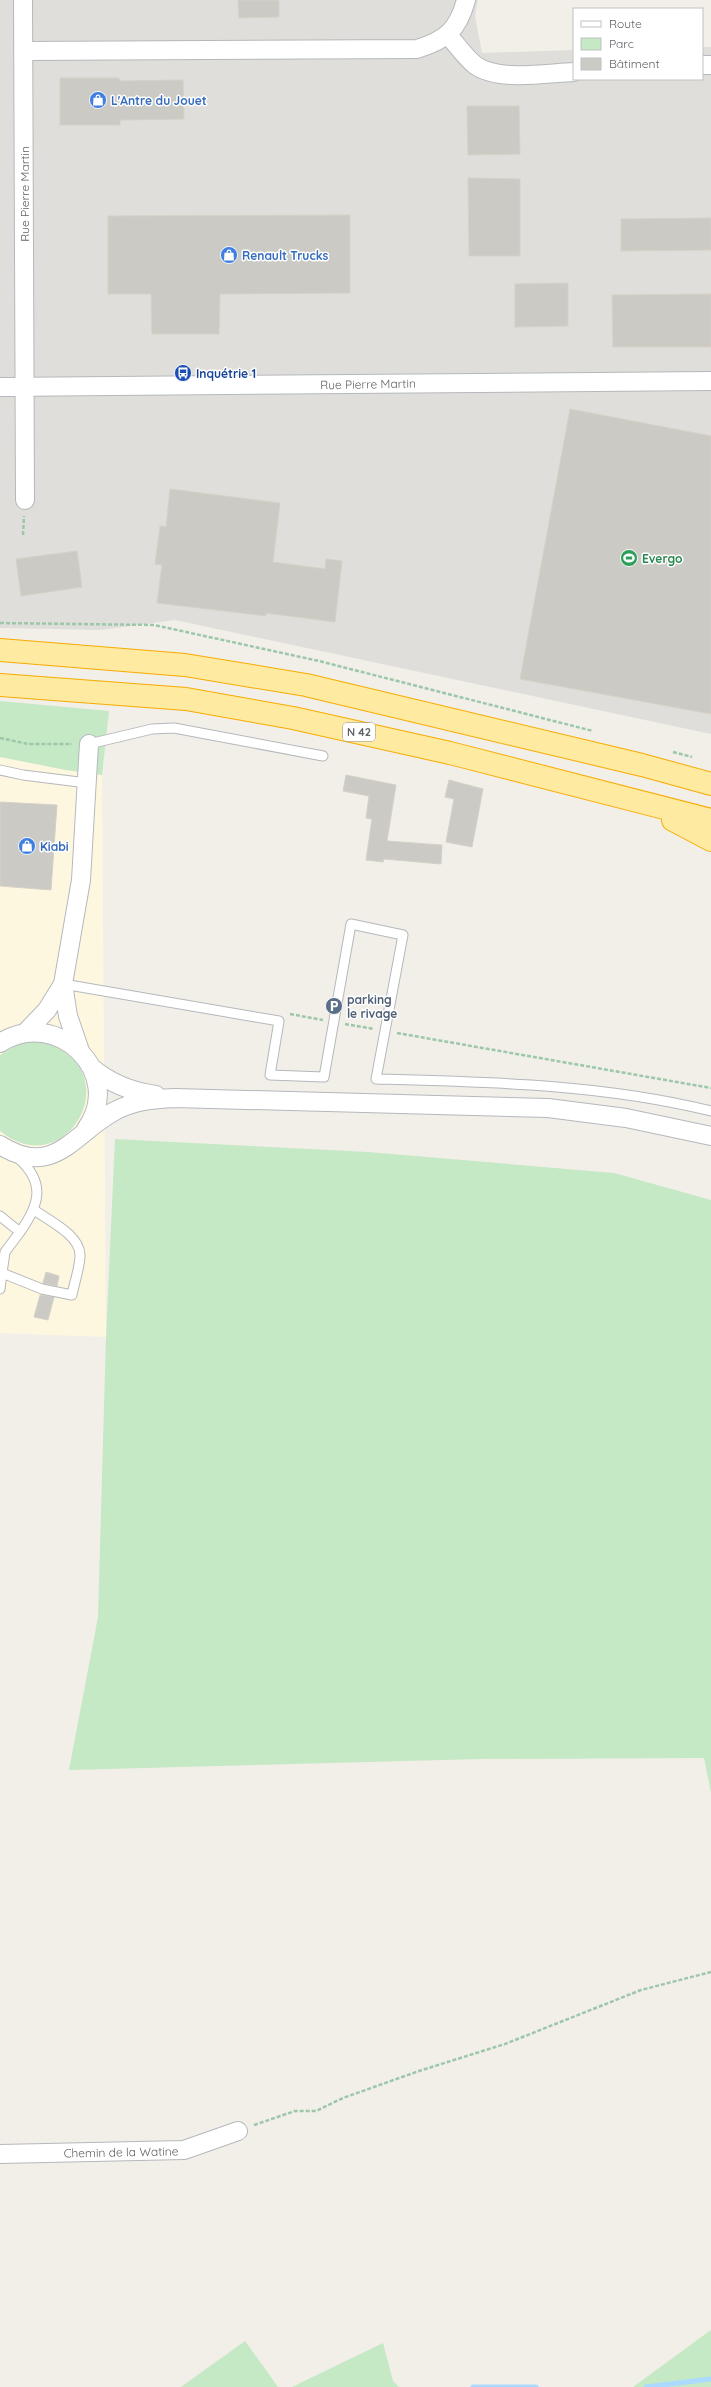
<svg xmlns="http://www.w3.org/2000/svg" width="711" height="2387" viewBox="0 0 711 2387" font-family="Quicksand,sans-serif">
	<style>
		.commercial { fill: #fef7e0 }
		.industrial { fill: #e0deda }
		.green { fill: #c5e8c5 }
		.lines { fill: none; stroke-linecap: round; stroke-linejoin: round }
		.stream { stroke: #aadaff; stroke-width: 5 }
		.building { fill: #cccac5; stroke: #d6d1c6 }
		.service-casing { stroke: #b5b8bc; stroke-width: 11 }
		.minor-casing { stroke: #b5b8bc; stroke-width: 20 }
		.trunk-casing { stroke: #f9ab00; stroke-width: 24 }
		.path { stroke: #9cc7a9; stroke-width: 2.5; stroke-dasharray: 4 2; stroke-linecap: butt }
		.service { stroke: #fff; stroke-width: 9 }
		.minor { stroke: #fff; stroke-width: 18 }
		.trunk { stroke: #feeaa1; stroke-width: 22 }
		.labels { text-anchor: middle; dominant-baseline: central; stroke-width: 3; stroke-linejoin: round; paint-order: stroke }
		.shield { fill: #fff; stroke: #8f9295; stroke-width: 1 }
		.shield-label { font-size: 11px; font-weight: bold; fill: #5f6368 }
		.shop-label { font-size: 12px; font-weight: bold; fill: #366cbe; stroke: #fff; text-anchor: start }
		.street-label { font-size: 12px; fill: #5f6368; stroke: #fff }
		.transit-label { font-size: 12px; font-weight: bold; fill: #164399; stroke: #fff; text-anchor: start }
		.leisure-label { font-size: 12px; font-weight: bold; fill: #27864d; stroke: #fff; text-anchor: start }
		.service-label { font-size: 12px; font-weight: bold; fill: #4e5e75; stroke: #fff; text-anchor: start }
	</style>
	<rect width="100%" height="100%" fill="#f1efe8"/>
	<path class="commercial" d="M 0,757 L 66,770 L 102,775 L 106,1337 L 0,1333 Z"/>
	<path class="industrial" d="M 0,0 L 478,0 L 475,16 L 482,53 L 574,50 L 574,79 L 702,79 L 702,47 L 711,47 L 711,734 L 175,620 L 101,630 L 0,628 Z"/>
	<path class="green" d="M 0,701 L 109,711 L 102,775 L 66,770 L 0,757 Z
		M 37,1041 C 135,1063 68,1187 0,1131 L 0,1055 L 20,1043 Z
		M 115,1139 L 368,1152 L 614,1173 L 711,1200 L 711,1793 L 704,1758 L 481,1759 L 69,1770 L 98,1617 L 106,1337 Z
		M 711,2330 L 711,2387 L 633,2387 Z
		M 245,2341 L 278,2387 L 181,2387 Z
		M 383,2343 L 393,2381 L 399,2387 L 292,2387 Z"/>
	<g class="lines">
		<path class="stream" d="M 473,2387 L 536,2387
			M 646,2387 L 711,2379"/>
	</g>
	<path class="building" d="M 238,0 L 279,0 L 279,17 L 239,18 Z
		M 60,78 L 119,78 L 120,81 L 183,80 L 184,119 L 120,120 L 120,125 L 60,125 Z
		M 467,106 L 519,106 L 520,154 L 468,155 Z
		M 468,178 L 520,179 L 520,256 L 469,256 Z
		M 350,215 L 350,293 L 220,294 L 219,334 L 152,334 L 151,294 L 108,294 L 108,216 Z
		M 711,218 L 711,250 L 621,251 L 621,219 Z
		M 568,283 L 568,326 L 515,327 L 515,284 Z
		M 711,294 L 711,347 L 613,347 L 612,295 Z
		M 570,409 L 711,436 L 711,714 L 520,679 Z
		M 170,489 L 280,503 L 273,562 L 325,569 L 326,559 L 342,561 L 335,622 L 266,613 L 266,616 L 157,603 L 162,565 L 155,564 L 160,526 L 166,527 Z
		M 77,551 L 82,587 L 21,596 L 16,559 Z
		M 346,775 L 396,785 L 387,841 L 442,845 L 441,864 L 384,859 L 383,862 L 366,860 L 372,819 L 366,818 L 369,796 L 343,791 Z
		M 449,780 L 483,789 L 472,847 L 446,842 L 454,799 L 445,797 Z
		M 0,802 L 57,805 L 51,890 L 0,886 Z
		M 46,1272 L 59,1276 L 57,1286 L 43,1283 Z
		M 40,1295 L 54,1297 L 48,1320 L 34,1317 Z"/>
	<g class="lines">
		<g class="service-casing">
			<path id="service" d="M 89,744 L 152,729 L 174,728 L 323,756
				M 0,770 L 23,775 L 87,783
				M 63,984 L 279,1021 L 270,1075 L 324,1077 L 351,924 L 403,935 L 376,1079 C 489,1082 601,1084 711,1111
				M 0,1216 L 20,1232 C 40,1204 46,1182 17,1157
				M 0,1272 L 2,1273 L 5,1252 L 20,1232
				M 0,1289 L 2,1273 L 42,1289 L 72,1295 C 74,1283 80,1268 80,1255 C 80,1235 48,1220 34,1210"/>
		</g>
		<g class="minor-casing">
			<path id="minor" d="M 23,0 L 25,500
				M 448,35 C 457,45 465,57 475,65 C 498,82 546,73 574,72
				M 23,51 L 417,49 C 446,40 458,30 466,0
				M 702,65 L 711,65
				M 0,387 L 711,381
				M 25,1033 L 47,1010 L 63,984
				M 0,1043 C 57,1006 126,1074 86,1129
				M 80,1051 L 68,1016 L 63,984 L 81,880 L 89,744
				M 92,1068 C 111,1084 132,1092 156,1095
				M 0,1145 C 54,1179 73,1134 113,1112 C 132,1101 153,1099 175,1098 L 548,1108 L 626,1118 L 711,1136
				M 0,2154 L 184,2150 L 238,2131"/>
		</g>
		<g class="trunk-casing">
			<path id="trunk" d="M 0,650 L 185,665 L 306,685 L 642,765 L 711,784
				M 0,685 L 186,699 L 293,718 L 450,753 L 711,820
				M 673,820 L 711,840"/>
		</g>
		<path class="path" d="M 23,535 L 24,516
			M 0,623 L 154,625 L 319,661 L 593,731
			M 0,738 L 28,744 L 72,744
			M 673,752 L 692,757
			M 290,1014 L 323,1020
			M 345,1024 L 374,1029
			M 397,1033 L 711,1088
			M 254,2125 L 295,2111 L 316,2111 L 343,2098 L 419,2071 L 505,2044 L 641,1990 L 711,1972"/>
		<use href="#service" class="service"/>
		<use href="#minor" class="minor"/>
		<use href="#trunk" class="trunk"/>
	</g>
	<defs>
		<g id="shop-disc" transform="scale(0.9)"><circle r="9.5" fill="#3f7fe0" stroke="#fff"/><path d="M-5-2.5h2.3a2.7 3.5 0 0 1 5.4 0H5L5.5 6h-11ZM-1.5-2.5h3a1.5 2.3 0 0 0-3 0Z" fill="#fff"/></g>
		<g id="bus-disc" transform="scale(0.9)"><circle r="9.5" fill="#1a4fb4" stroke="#fff"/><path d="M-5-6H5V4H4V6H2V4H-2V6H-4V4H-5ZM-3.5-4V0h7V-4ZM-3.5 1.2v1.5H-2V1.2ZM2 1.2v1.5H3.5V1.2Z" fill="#fff"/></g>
		<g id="stadium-disc" transform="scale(0.9)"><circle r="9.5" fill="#2e9e5b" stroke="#fff"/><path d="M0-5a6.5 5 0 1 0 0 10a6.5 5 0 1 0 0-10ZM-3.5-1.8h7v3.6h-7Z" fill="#fff"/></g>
		<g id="parking-disc" transform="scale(0.9)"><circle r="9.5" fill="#5c6f8a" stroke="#fff"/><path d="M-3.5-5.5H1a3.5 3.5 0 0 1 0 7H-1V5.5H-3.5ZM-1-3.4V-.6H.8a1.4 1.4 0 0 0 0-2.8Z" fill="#fff"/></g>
	</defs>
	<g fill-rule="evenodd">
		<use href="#shop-disc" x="98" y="100"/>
		<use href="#shop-disc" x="229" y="255"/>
		<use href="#bus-disc" x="183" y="373"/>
		<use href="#stadium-disc" x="629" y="558"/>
		<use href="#shop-disc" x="27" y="846"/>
		<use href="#parking-disc" x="334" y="1006"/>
	</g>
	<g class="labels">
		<rect class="shield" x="343" y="723" width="32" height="18" rx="3"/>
		<g class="shield-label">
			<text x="359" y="732">N 42</text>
		</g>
		<g class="shop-label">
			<text x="111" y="100">L'Antre du Jouet</text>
			<text x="242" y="255">Renault Trucks</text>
			<text x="40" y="846">Kiabi</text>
		</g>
		<g class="street-label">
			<text transform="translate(24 194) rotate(-90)">Rue Pierre Martin</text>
			<text transform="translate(368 384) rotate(-1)">Rue Pierre Martin</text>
			<text transform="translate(121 2152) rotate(-1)">Chemin de la Watine</text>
		</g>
		<g class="transit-label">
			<text x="196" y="373">Inquétrie 1</text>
		</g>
		<g class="leisure-label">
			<text x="642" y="558">Evergo</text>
		</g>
		<g class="service-label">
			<text x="347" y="999">parking<tspan x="347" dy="14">le rivage</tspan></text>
		</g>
	</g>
	<rect x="573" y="8" width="130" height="72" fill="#ffffff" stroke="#bfc1c3"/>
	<rect x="581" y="21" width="20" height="6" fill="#ffffff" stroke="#bfc1c3"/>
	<text x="609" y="28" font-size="12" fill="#5f6368">Route</text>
	<rect x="581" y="38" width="20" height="12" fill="#c5e8c5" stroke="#bfc1c3"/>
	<text x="609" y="48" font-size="12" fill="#5f6368">Parc</text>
	<rect x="581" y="58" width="20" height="12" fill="#cccac5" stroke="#bfc1c3"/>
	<text x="609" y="68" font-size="12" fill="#5f6368">Bâtiment</text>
</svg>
